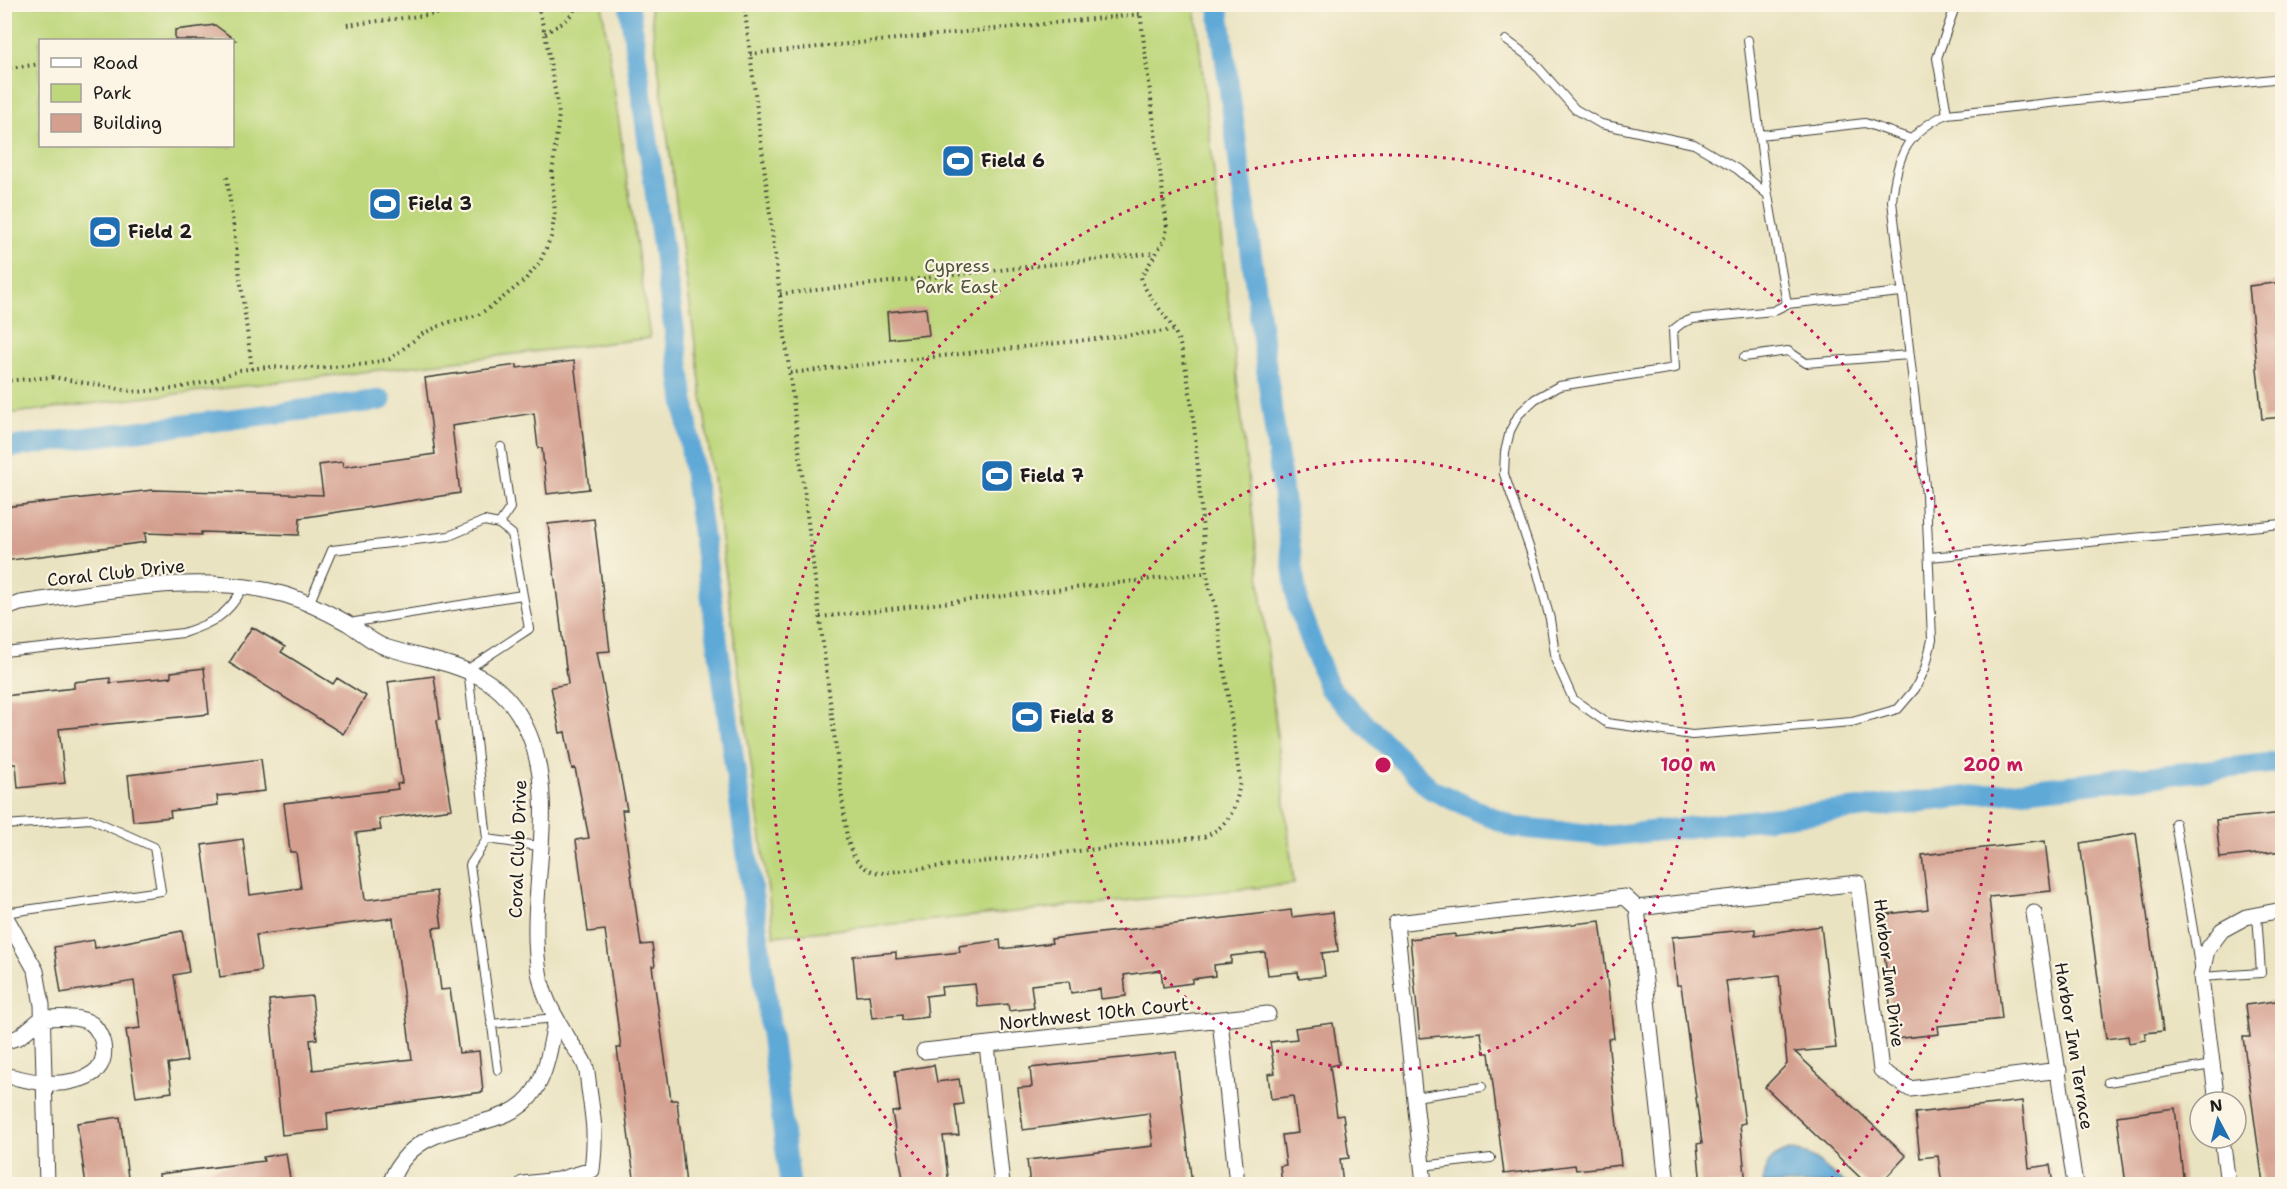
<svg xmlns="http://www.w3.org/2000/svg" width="2287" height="1189" viewBox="0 0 2287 1189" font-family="'Shantell Sans',sans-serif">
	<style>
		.green { fill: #bed77c; stroke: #6d7a4c; stroke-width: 1.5; fill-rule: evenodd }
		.water { fill: #5fa9d7; stroke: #3e627a; stroke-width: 1.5 }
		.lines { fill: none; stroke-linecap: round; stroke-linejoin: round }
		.canal { stroke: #5fa9d7; stroke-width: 21 }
		.building { fill: #d49f8f }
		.service-casing { stroke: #3b3a35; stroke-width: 10 }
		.minor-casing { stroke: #3b3a35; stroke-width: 17 }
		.path { stroke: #3b3a35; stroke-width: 4; stroke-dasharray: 1.5 4.5; stroke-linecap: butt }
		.service { stroke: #fff; stroke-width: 8 }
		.minor { stroke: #fff; stroke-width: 15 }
		.ring { fill: none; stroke: #c2185b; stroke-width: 3; stroke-dasharray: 3 6 }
		.labels { text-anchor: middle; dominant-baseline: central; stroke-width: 4.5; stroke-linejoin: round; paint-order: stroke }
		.poi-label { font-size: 18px; font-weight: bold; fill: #1c1c1c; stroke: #fcf5e5; text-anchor: start }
		.park-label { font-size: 18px; fill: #4d5439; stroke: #fcf5e5 }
		.street-label { font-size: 18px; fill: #1c1c1c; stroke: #fcf5e5 }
		.centre { fill: #c2185b; stroke: #fcf5e5; stroke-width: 3 }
		.ring-label { font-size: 18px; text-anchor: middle; font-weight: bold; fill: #c2185b; stroke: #fcf5e5; stroke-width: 4.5; stroke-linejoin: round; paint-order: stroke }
	</style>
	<rect width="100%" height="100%" fill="#fcf5e5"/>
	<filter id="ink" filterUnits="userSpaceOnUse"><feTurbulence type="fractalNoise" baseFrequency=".0167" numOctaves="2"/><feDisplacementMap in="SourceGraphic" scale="12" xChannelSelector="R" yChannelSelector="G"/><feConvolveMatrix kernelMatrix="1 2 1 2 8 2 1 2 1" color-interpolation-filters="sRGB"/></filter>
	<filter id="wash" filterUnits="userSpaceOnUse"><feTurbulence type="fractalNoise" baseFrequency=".008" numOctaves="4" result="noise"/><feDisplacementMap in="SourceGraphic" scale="24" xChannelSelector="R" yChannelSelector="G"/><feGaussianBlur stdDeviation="1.35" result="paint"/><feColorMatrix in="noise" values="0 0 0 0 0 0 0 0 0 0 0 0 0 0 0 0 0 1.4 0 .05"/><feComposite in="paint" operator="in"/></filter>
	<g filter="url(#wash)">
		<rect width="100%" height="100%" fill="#eae3c1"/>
		<path class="green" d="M 4,5 L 602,5 L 650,338 L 5,414 ZM 40,40 L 232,40 L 232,146 L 40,146 Z
			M 650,5 L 1195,5 L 1294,884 L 774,936 Z"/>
		<path class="water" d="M 1789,1150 L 1809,1155 L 1846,1184 L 1763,1184 C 1763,1165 1771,1156 1789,1150 Z"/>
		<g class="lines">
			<path class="canal" d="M 629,4 L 762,963 L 790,1184
				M 1218,4 L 1298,606 L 1329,688 L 1432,790 L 1513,827 L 1609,836 L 2282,762
				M 4,448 L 381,400"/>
		</g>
		<g id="blocks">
			<path class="building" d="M 215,25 L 235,40 L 175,40 L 175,30 Z
				M 2283,282 L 2283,417 L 2262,419 L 2249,286 Z
				M 926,308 L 929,335 L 889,339 L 887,312 Z
				M 574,361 L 589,489 L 547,494 L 542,448 L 538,448 L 534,413 L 452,426 L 460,493 L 300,518 L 299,535 L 201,532 L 201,535 L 145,533 L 146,542 L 4,561 L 4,507 L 153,490 L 323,495 L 319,465 L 342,462 L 343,467 L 435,454 L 425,378 L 517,365 L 517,368 Z
				M 594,519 L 610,651 L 597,652 L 627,810 L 622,810 L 641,945 L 652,944 L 655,966 L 652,966 L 671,1100 L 677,1100 L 686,1185 L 635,1185 L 617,1048 L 621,1048 L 605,930 L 588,932 L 576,840 L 589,838 L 575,768 L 572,769 L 565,732 L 560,733 L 551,687 L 568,684 L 548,524 Z
				M 252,627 L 285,647 L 281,652 L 333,684 L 337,678 L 366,696 L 343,734 L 229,663 Z
				M 204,668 L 209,714 L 59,729 L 65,783 L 18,788 L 16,764 L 11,764 L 4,696 L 74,688 L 74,682 L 110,678 L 110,683 L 171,677 L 171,672 Z
				M 434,676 L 440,719 L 437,720 L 452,809 L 379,819 L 381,830 L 356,833 L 365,900 L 437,891 L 442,927 L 433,928 L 441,990 L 450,989 L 459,1053 L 479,1051 L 483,1092 L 327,1113 L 328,1130 L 282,1135 L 269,1000 L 312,996 L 317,1039 L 310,1040 L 313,1070 L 412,1059 L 393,918 L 256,935 L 261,971 L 220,977 L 202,845 L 243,839 L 250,895 L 301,888 L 296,852 L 290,852 L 284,803 L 398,789 L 397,784 L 402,783 L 388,682 Z
				M 261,759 L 265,791 L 217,796 L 218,805 L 170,811 L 171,817 L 133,821 L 128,775 Z
				M 2283,813 L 2283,851 L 2220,858 L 2216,820 Z
				M 2136,833 L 2163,1031 L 2145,1033 L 2146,1040 L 2129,1043 L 2128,1036 L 2106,1039 L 2080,843 Z
				M 2045,841 L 2051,891 L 1989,897 L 2002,1019 L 1938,1026 L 1939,1034 L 1894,1039 L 1880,915 L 1928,909 L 1922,855 Z
				M 1291,910 L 1292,917 L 1333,912 L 1338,951 L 1322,953 L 1325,976 L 1299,979 L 1298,972 L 1268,975 L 1265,952 L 1231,956 L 1231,963 L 1214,965 L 1215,976 L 1192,979 L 1192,983 L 1163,987 L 1161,970 L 1124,975 L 1126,996 L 1101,999 L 1100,989 L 1071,993 L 1069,981 L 1031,985 L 1034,1008 L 1009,1011 L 1008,1004 L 978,1007 L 975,984 L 941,987 L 942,994 L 926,996 L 928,1017 L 902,1020 L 902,1015 L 872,1018 L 869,995 L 857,996 L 853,956 L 896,952 L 896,959 L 960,952 L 959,946 L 1000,940 L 1001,949 L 1052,943 L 1051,939 Z
				M 1600,921 L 1614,1038 L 1608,1039 L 1621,1165 L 1576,1170 L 1575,1165 L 1504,1174 L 1489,1053 L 1484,1053 L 1481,1032 L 1420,1038 L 1410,939 L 1455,934 L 1455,937 Z
				M 1821,926 L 1836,1048 L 1795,1052 L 1906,1156 L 1879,1185 L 1868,1185 L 1765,1087 L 1787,1064 L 1779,975 L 1726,981 L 1745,1123 L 1740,1124 L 1746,1185 L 1701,1185 L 1697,1144 L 1702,1143 L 1681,985 L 1677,985 L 1672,937 L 1755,929 L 1755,935 Z
				M 182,931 L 189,972 L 174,975 L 187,1061 L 168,1064 L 172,1092 L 136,1097 L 126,1030 L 140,1028 L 134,981 L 61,993 L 54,947 L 94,940 L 95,948 Z
				M 2283,1000 L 2283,1181 L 2263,1183 L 2243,1037 L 2250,1037 L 2246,1005 Z
				M 1333,1023 L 1339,1064 L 1330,1066 L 1337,1116 L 1343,1115 L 1349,1158 L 1340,1159 L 1343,1185 L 1282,1185 L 1280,1166 L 1286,1165 L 1282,1135 L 1298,1133 L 1293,1096 L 1271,1099 L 1268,1074 L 1275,1073 L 1270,1042 L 1297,1039 L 1295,1028 Z
				M 1176,1052 L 1192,1185 L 1030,1185 L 1027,1160 L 1153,1146 L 1149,1113 L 1023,1130 L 1018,1088 L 1032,1087 L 1030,1068 Z
				M 934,1065 L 937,1082 L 959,1079 L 963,1104 L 955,1105 L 959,1135 L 943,1136 L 949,1185 L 904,1185 L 892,1112 L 900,1111 L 895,1071 Z
				M 2022,1101 L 2029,1168 L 2050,1165 L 2053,1185 L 1942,1185 L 1938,1156 L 1920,1158 L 1915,1113 Z
				M 2175,1108 L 2184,1185 L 2126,1185 L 2117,1116 Z
				M 120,1117 L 129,1185 L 86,1185 L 77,1123 Z
				M 286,1153 L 291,1185 L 160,1185 L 159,1174 L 264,1161 L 263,1157 Z"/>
		</g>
	</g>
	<g filter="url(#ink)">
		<use href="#blocks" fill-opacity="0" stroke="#3b3a35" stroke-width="1.5"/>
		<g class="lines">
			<g class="service-casing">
				<path id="service" d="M 1506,40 L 1528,56 L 1575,109 L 1601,124 L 1694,144 L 1737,169 L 1768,195
					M 1748,40 L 1765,178 L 1787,304
					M 1947,114 L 1937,58 L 1956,4
					M 1760,135 L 1865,123 L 1911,139
					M 1901,292 L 1787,304 L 1773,311 L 1693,319 L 1682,323 L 1673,330 L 1675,368 L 1559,386 L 1535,399 L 1519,414 L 1510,431 L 1505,452 L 1504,474 L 1537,570 L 1550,619 L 1556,661 L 1573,699 L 1607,723 L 1692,735 L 1852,722 L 1898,709 L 1915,689 L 1925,669 L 1932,640 L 1926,495 L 1892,201 C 1897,157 1905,133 1947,114 L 2282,78
					M 1744,357 L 1788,351 L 1806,363 L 1909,355
					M 499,524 L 510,508 L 501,447
					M 1930,557 L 2282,524
					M 309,604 L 332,550 L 449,536 L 484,521 L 499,524 L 512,534 L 529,629 L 468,669 L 487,839 L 470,865 L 498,1070
					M 349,623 L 522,595
					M 4,652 L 183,633 C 213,623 227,616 243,588
					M 2175,823 L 2201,977 L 2261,973 L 2257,914
					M 4,825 L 91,819 L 154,847 L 161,891 L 4,913
					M 487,839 L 539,846
					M 491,1024 L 556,1018
					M 2108,1082 L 2212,1065
					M 1415,1097 L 1482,1087
					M 1422,1166 L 1491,1158"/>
			</g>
			<g class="minor-casing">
				<path id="minor" d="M 4,609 L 20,603 C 106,592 197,571 282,594 C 304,600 327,612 347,623 C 359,630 371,642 385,647 C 448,667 500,665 529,734 C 559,807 528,890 538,965 C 542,998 555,1016 571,1043 C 576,1050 582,1057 585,1065 C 588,1072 588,1082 589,1089 C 594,1122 596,1137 592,1170 L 558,1180 L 523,1184
					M 1637,908 L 1858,883 L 1881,1070 L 1910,1089 L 2059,1070
					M 2034,913 L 2075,1184
					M 4,914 L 36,971 L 42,1005 L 47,1184
					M 1220,1020 L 1237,1184
					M 4,1042 L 19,1037 L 42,1018 C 57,1018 79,1015 92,1024 C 97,1028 102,1038 103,1044 C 107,1066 94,1077 73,1081 C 51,1087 27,1080 4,1075
					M 987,1045 L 1002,1184
					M 924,1051 L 1268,1014
					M 2217,1102 L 2201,977 L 2207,950 L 2222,930 L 2246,917 L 2282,910
					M 2222,1138 L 2228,1184
					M 390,1184 C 416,1108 504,1141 535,1090 C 548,1070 551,1041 556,1018
					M 1424,1184 L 1396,923 L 1625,897 L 1637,908 L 1667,1184"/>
			</g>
			<path class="path" d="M 744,4 L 847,838 C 853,858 859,870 881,873 L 1204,837 C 1229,826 1237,808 1240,781 L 1215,603 C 1204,577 1206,558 1203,531 C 1197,471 1196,407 1181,348 C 1173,317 1147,301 1141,277 L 1165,239 L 1167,227 L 1139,4
				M 347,25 L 515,4
				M 545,33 C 557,26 573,19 576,4
				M 750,54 L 1141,14
				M 4,69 L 40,64
				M 227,177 L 252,369
				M 780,294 L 1155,253
				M 790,373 L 1175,330
				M 4,381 L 52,377 L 137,392 L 172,389 L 212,381 L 239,370 L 268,367 L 321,368 L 367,364 L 390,359 L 422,334 L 446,323 L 478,315 L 495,304 L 525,280 L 540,262 L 551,237 L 555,213 L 552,175 L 559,114 L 545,33 L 537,4
				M 820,617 L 1205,573"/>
			<use href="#service" class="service"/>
			<use href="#minor" class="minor"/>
		</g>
	</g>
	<g class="ring">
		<circle cx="1383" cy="765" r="305"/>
		<path d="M937 1181A610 610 0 1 1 1829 1181"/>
	</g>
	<defs>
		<g id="stadium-square" transform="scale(1.725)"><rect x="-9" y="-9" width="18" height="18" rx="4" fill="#1f6fb2" stroke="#fcf5e5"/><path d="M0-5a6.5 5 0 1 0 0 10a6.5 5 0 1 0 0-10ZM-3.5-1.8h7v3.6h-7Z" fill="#fff"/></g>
	</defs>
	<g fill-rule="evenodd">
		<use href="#stadium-square" x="958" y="161"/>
		<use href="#stadium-square" x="385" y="204"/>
		<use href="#stadium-square" x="105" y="232"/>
		<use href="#stadium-square" x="997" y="476"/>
		<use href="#stadium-square" x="1027" y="717"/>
	</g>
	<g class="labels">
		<g class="poi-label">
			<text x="981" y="161">Field 6</text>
			<text x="408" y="204">Field 3</text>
			<text x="128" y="232">Field 2</text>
			<text x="1020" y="476">Field 7</text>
			<text x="1050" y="717">Field 8</text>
		</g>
		<g class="park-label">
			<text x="957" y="266">Cypress<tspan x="957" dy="21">Park East</tspan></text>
		</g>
		<g class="street-label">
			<text transform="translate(116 573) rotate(-6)">Coral Club Drive</text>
			<text transform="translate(518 849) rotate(-88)">Coral Club Drive</text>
			<text transform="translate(1889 973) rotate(83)">Harbor Inn Drive</text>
			<text transform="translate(1094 1014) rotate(-6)">Northwest 10th Court</text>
			<text transform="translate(2074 1046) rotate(81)">Harbor Inn Terrace</text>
		</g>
	</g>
	<circle cx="1383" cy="765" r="9" class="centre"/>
	<g class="ring-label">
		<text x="1688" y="771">100 m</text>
		<text x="1993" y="771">200 m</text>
	</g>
	<rect width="2287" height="1189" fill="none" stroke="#fcf5e5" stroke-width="24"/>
	<rect x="39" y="39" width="195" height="108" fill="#fcf5e5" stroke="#a29e95" stroke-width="1.5"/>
	<rect x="51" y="58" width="30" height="9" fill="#ffffff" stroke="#a29e95" stroke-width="1.5"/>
	<text x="93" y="69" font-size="18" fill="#1c1c1c">Road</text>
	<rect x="51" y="84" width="30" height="18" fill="#bed77c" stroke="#a29e95" stroke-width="1.5"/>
	<text x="93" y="99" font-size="18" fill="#1c1c1c">Park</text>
	<rect x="51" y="114" width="30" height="18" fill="#d49f8f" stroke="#a29e95" stroke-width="1.5"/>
	<text x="93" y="129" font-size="18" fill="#1c1c1c">Building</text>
	<g transform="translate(2218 1120) rotate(353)"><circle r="28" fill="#fcf5e5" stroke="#a29e95" stroke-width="1.5"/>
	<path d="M0-4.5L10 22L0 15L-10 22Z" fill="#1f6fb2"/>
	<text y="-9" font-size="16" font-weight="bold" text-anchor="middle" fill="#1c1c1c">N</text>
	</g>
</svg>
